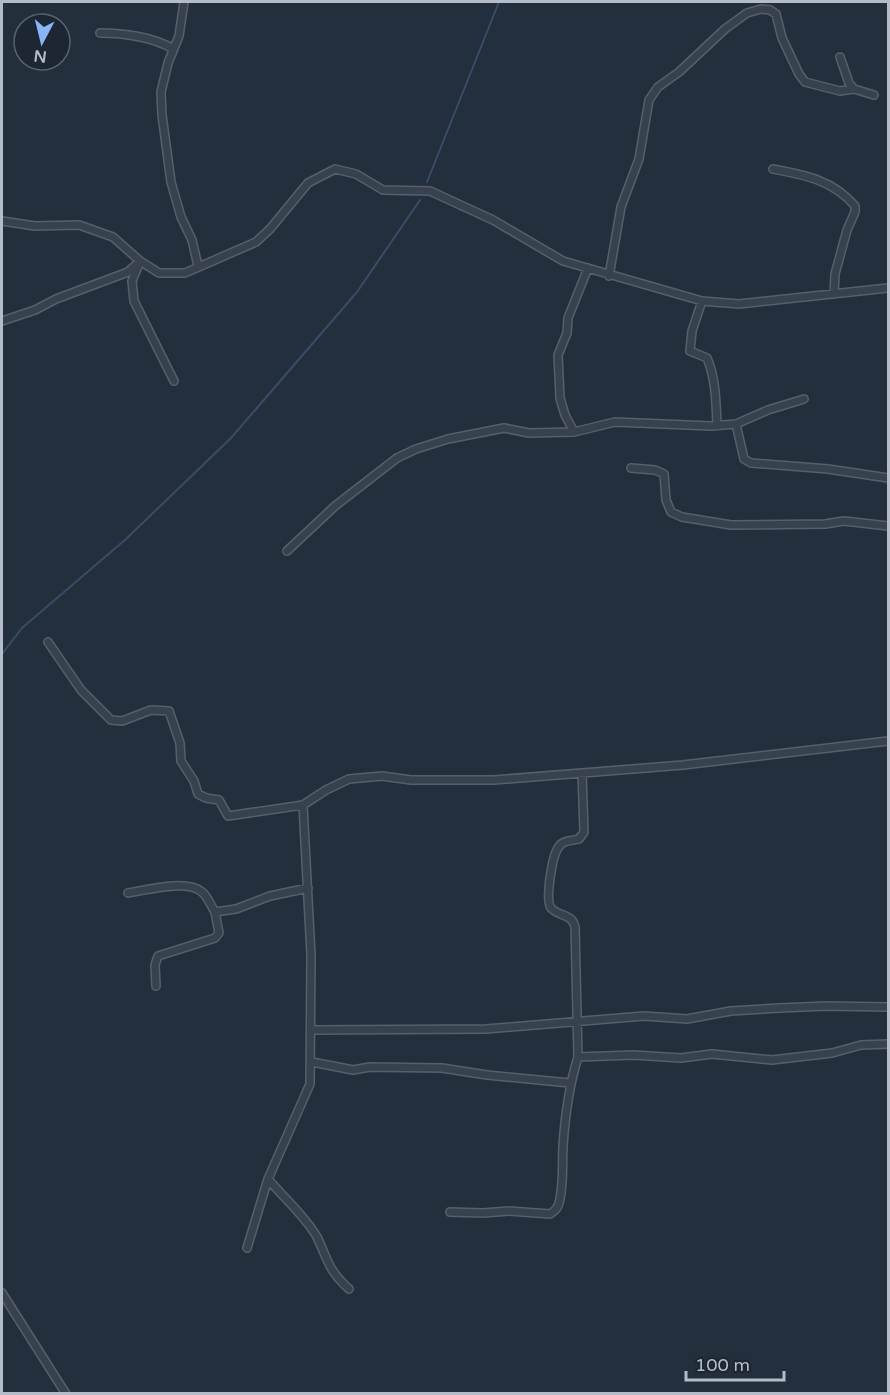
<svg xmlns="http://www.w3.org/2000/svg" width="890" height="1395" viewBox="0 0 890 1395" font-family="'Varela Round',sans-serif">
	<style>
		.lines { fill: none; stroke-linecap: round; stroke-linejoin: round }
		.stream { stroke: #394c67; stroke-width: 2 }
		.street-casing { stroke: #565f6c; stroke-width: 10 }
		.street { stroke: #38414e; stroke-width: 7 }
	</style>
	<rect width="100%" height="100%" fill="#242f3e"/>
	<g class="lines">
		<path class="stream" d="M 427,182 L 499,2
			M 2,654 L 22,628 L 126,539 L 231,438 L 357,292 L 420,200"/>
		<g class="street-casing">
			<path id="street" d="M 184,2 L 179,36 L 168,63 L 161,92 L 162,115 L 171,182 L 181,217 L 192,240 L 198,266
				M 100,33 C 123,33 154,37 173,49
				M 840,57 L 849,83 L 854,89
				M 773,169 C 805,175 833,180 855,206 L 855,212 L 847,230 L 835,274 L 834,294
				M 2,221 L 35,226 L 79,225 L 113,237 L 140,261 L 159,273 L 185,273 L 256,242 L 270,229 L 308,183 L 335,169 L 356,174 L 383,190 L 430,191 L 493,220 L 563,261 L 702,301 L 739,304 L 888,288
				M 139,264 L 132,281 L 134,301 L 174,381
				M 609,276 L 621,207 L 639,159 L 649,100 L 658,87 L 679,72 L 725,29 L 747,13 L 761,9 L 770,10 L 776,14 L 782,38 L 799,74 L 805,82 L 840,91 L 854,89 L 874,95
				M 702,301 L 692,331 L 690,351 L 707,358 C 716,379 716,403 717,426
				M 2,321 L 35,310 L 56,299 L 128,272 L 140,261
				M 736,424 L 744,459 L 751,463 L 828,469 L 888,478
				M 574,432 L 565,415 L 560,398 L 558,355 L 567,333 L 568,318 L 588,268
				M 631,468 L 655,470 L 664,474 L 666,500 L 671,512 L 682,517 L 731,525 L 825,524 L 844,521 L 888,526
				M 287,551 L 335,506 L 397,458 L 416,449 L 448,439 L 504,428 L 529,433 L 574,432 L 615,422 L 711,426 L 736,424 L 768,410 L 804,399
				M 48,642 L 81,690 L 111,720 L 122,721 L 151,710 L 169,711 L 180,743 L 181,761 L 194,781 L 198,794 L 206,798 L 219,800 L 228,816 L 303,805
				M 128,893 C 147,890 187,879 202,892 C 208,897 211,906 215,912 L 236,909 L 270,896 L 308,888
				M 156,986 L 155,965 L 158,956 L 215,938 L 219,933 L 215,912
				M 311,1030 L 486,1029 L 644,1016 L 687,1019 L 731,1011 L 780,1008 L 826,1006 L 888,1007
				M 578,1057 L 575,927 C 572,913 559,917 551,908 C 545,900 552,857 558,848 C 562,840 571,841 579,839 L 584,832 L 582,773
				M 312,1062 L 353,1070 L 370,1067 L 442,1068 L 487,1075 L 570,1083
				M 268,1179 C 284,1198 305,1216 317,1237 C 328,1260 328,1270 349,1289
				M 450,1212 L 483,1213 L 509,1211 L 550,1214 C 555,1211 558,1208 559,1203 C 564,1185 562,1164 563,1146 C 565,1116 569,1086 578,1057 L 633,1055 L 681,1058 L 712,1054 L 772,1060 L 832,1053 L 861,1045 L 888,1044
				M 247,1248 L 268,1179 L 310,1084 L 311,955 L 303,805 L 326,790 L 349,779 L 382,776 L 411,780 L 494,780 L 683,765 L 888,741
				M 2,1293 L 66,1394"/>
		</g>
		<use href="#street" class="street"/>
	</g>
	<rect width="890" height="1395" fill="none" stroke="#b4bcc9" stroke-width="6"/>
	<g transform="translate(42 42) rotate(187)"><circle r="28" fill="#1d2633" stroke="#59626f" stroke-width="1.5"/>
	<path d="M0-4.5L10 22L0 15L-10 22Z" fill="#8ab4f8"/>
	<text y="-9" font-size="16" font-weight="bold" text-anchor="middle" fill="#b4bcc9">N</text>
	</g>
	<path d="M686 1371v9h98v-9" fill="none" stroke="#b4bcc9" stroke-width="3"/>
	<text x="695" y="1371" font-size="18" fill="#b4bcc9" stroke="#1d2633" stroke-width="4.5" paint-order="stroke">100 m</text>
</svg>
